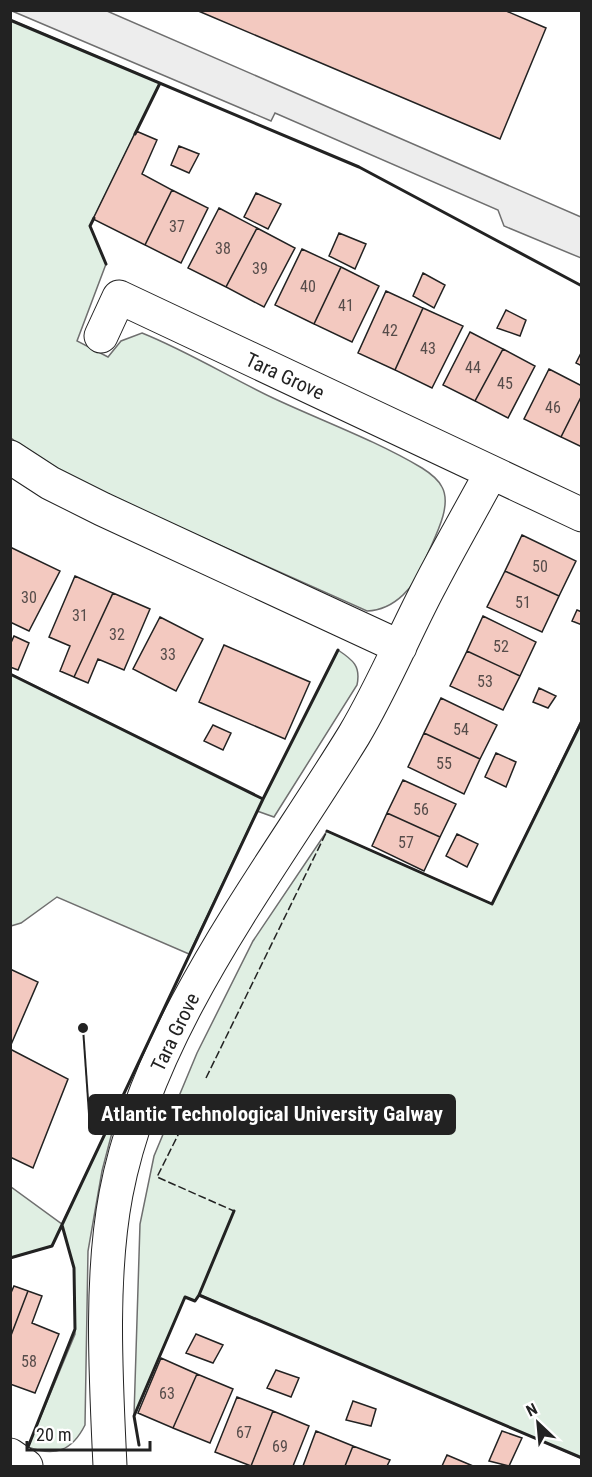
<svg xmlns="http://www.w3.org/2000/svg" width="592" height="1477" viewBox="0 0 592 1477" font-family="'Roboto Condensed',sans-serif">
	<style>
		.green { fill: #e0efe3; stroke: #6f6f6f; stroke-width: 1.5 }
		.parking { fill: #ededed; stroke: #6f6f6f; stroke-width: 1.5 }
		.building { fill: #f3c9c0; stroke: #222; stroke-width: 1.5 }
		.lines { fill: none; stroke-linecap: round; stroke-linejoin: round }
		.street-casing { stroke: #222; stroke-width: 35 }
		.street { stroke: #fff; stroke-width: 33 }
		.fence { stroke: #222; stroke-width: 1.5; stroke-dasharray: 8 3; stroke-linecap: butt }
		.wall { stroke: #222; stroke-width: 3 }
		.labels { text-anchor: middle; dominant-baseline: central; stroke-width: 4.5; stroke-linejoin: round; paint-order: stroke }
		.number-label { font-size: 16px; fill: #564c4a }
		.street-label { font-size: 20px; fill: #222; stroke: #fff }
		.leader { fill: none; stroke: #222; stroke-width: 2 }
		.callout-dot { fill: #222; stroke: #fff; stroke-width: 2 }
		.callout { fill: #222; stroke: #222; stroke-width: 2 }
		.callout-label { font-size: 21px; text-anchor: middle; font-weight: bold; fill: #fff }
	</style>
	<rect width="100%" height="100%" fill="#fff"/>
	<path class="green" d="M 11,20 L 160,83 L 90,226 L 106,264 L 77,341 L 108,357 L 121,341 L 142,333 C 187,351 229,377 273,398 C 322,421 375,440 422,468 C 430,473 438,479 442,487 C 453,507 433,540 425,560 C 416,586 395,610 367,611 L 114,498 L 45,464 L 11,438 Z
		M 338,650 C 353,660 361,666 357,685 L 274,817 L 257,811 L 189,954 L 57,897 L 21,923 L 11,926 L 11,674 L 263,799 Z
		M 581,721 L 581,1458 L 200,1295 L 195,1301 L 185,1297 L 134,1416 L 140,1224 L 154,1156 L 197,1053 L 253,941 L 327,831 L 492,904 Z
		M 120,1102 L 102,1171 L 88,1251 L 85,1425 C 72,1451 55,1457 28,1447 L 75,1334 L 74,1268 L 62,1225 L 52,1246 L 11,1258 L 11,1187 L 62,1224 Z"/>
	<path class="parking" d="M 12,11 L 107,11 L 581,217 L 581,258 L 504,226 L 498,210 L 275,113 L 271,121 Z"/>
	<path class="building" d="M 196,10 L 504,10 L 546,28 L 500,139 Z
		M 136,131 L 157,140 L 142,174 L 172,190 L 145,245 L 93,219 Z
		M 179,146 L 199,154 L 189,173 L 171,165 Z
		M 172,190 L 208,208 L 181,263 L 145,245 Z
		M 256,193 L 281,204 L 268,229 L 244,217 Z
		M 219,208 L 257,228 L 226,287 L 188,268 Z
		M 257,228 L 295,248 L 264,307 L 226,287 Z
		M 339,233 L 366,244 L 355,269 L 329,256 Z
		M 302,249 L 341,267 L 314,324 L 275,305 Z
		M 341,267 L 379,286 L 352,342 L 314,324 Z
		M 423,273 L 445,285 L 434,308 L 413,296 Z
		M 386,291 L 423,308 L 395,370 L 358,353 Z
		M 423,308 L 463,326 L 432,388 L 395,370 Z
		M 506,310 L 526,320 L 520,336 L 497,328 Z
		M 470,332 L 503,349 L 475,401 L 443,385 Z
		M 503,349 L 535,366 L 508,418 L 475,401 Z
		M 582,351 L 582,366 L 576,363 Z
		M 549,369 L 582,386 L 582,395 L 561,437 L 524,419 Z
		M 582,395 L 582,447 L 561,437 Z
		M 522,535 L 576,561 L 559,596 L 505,571 Z
		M 10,547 L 60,571 L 29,631 L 10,622 Z
		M 505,571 L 559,596 L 542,632 L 487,607 Z
		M 75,576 L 113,593 L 74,677 L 60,671 L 70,646 L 49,637 Z
		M 113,593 L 150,609 L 124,670 L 98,659 L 88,683 L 74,677 Z
		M 577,610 L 582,612 L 582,625 L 572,621 Z
		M 483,616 L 536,642 L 520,676 L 467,651 Z
		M 160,617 L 203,639 L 176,691 L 133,669 Z
		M 14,636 L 29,643 L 18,670 L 10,667 L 10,645 Z
		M 224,645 L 310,682 L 285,739 L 199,702 Z
		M 467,651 L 520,676 L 503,710 L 450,686 Z
		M 539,688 L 556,696 L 548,708 L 533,702 Z
		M 441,698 L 497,725 L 480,759 L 424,733 Z
		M 213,725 L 231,733 L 223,750 L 204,741 Z
		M 424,733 L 480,759 L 464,794 L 408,767 Z
		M 496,753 L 516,762 L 506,787 L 485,777 Z
		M 403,780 L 456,804 L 440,837 L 387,813 Z
		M 387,813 L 440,837 L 424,871 L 372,846 Z
		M 457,834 L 478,844 L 467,867 L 446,856 Z
		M 10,969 L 38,982 L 10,1047 Z
		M 10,1049 L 68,1079 L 33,1168 L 10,1157 Z
		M 14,1286 L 28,1291 L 10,1338 L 10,1295 Z
		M 28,1291 L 42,1296 L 32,1323 L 59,1334 L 35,1393 L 10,1384 L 10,1338 Z
		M 196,1334 L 223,1345 L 213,1363 L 186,1353 Z
		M 161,1358 L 197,1374 L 173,1428 L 138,1413 Z
		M 276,1370 L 299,1378 L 291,1397 L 267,1388 Z
		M 197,1374 L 233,1389 L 210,1443 L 173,1428 Z
		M 237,1397 L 273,1411 L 251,1466 L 215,1452 Z
		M 353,1401 L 376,1409 L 371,1426 L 346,1420 Z
		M 273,1411 L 309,1426 L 293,1466 L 251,1466 Z
		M 316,1431 L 353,1446 L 345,1466 L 303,1466 Z
		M 502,1431 L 522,1438 L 509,1466 L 489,1461 Z
		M 353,1446 L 390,1460 L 387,1466 L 345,1466 Z
		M 447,1455 L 473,1466 L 442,1466 Z"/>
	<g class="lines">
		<g class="street-casing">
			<path id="street" d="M 101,336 L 119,297 L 582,515
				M 10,457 L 50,483 L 102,509 L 400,647
				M 10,1455 L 26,1466
				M 110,1466 C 106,1380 100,1278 116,1194 C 148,1026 267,877 354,735 C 382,688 403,637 428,589 C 448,550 470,512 491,473"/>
		</g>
		<use href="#street" class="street"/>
		<path class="fence" d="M 206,1078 L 327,831
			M 181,1129 L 157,1177 L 234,1211"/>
		<path class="wall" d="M 10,20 L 359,167 L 582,286
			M 135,134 L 160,83
			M 94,218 L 90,226 L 106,264
			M 10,674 L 263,799 L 52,1246 L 10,1258
			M 263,799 L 338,650
			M 327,831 L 492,904 L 582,721
			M 199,1295 L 582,1458
			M 139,1445 L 134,1416 L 185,1297 L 195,1301 L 199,1295 L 234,1211
			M 28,1447 L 75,1329 L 74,1268 L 62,1225"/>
	</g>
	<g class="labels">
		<g class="number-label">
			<text x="177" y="226">37</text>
			<text x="223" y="248">38</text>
			<text x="260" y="268">39</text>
			<text x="308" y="286">40</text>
			<text x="346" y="305">41</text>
			<text x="390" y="330">42</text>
			<text x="428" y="348">43</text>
			<text x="473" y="367">44</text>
			<text x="505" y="383">45</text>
			<text x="553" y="407">46</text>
			<text x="540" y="566">50</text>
			<text x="29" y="597">30</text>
			<text x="523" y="602">51</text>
			<text x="80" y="615">31</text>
			<text x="117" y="634">32</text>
			<text x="501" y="646">52</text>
			<text x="168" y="654">33</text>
			<text x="485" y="681">53</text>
			<text x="461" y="729">54</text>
			<text x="444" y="763">55</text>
			<text x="421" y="809">56</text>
			<text x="406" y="842">57</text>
			<text x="29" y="1361">58</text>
			<text x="167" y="1393">63</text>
			<text x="244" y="1432">67</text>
			<text x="280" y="1446">69</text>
		</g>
		<g class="street-label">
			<text transform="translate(285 376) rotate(25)">Tara Grove</text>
			<text transform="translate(175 1032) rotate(-64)">Tara Grove</text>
		</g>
	</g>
	<path class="leader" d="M83 1028L89 1114"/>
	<circle class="callout-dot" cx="83" cy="1028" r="6"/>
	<rect class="callout" x="89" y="1095" width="366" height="39" rx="6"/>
	<g class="callout-label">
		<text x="272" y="1121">Atlantic Technological University Galway</text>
	</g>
	<rect width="592" height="1477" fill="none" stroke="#222222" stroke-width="24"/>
	<g transform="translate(538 1423) rotate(334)" stroke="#ffffff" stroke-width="4.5" paint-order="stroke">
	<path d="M0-4.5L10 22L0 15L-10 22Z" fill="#222222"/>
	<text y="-9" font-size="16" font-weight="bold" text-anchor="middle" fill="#222222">N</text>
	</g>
	<path d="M27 1441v9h123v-9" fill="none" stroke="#222222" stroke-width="3"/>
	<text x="36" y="1441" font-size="18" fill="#222222" stroke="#ffffff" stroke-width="4.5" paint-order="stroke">20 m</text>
</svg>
